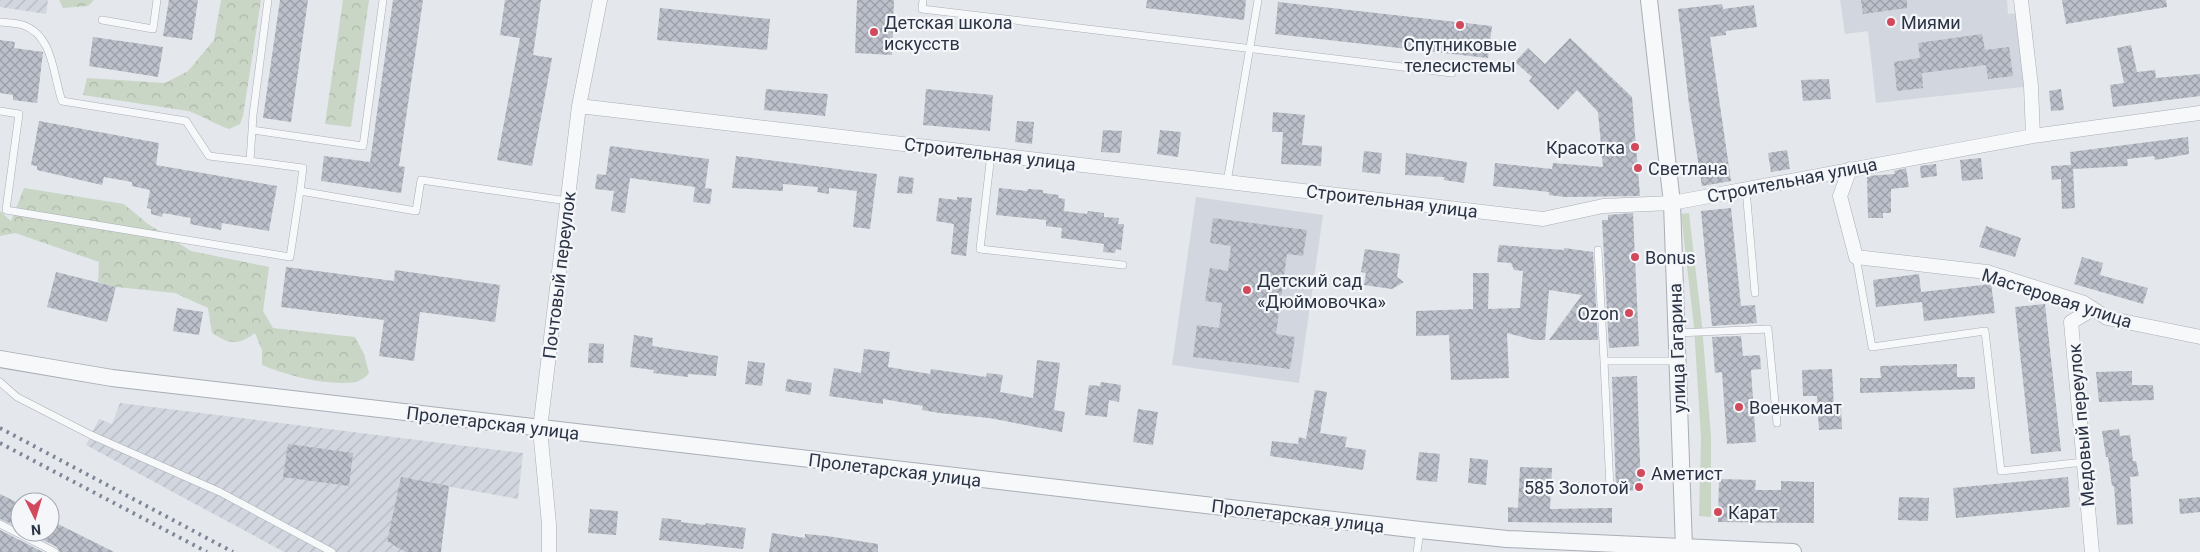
<svg xmlns="http://www.w3.org/2000/svg" width="2200" height="552" viewBox="0 0 2200 552" font-family="Roboto,sans-serif">
	<style>
		.built { fill: #d2d6de }
		.industrial { fill: url(#industrial-furrows) }
		.green { fill: #c9d6c5 }
		.forest { fill: url(#forest-crowns) }
		.building { fill: url(#building-cross-hatch) }
		.lines { fill: none; stroke-linecap: round; stroke-linejoin: round }
		.service-casing { stroke: #a9aeb7; stroke-width: 8 }
		.minor-casing { stroke: #a9aeb7; stroke-width: 15 }
		.tertiary-casing { stroke: #a9aeb7; stroke-width: 18 }
		.service { stroke: #f7f8fa; stroke-width: 7 }
		.minor { stroke: #f7f8fa; stroke-width: 14 }
		.tertiary { stroke: #f7f8fa; stroke-width: 16 }
		.rail { stroke: #7d8696; stroke-width: 4; stroke-dasharray: 2.5 5; stroke-linecap: butt }
		.poi-dot { fill: #d1495b; stroke: #f4f6f9; stroke-width: 2 }
		.labels { text-anchor: middle; dominant-baseline: central; stroke-width: 4.5; stroke-linejoin: round; paint-order: stroke }
		.poi-label { font-size: 18px; fill: #2b3445; stroke: #f4f6f9; text-anchor: start }
		.street-label { font-size: 18px; fill: #2b3445; stroke: #f4f6f9 }
	</style>
	<defs>
		<pattern id="industrial-furrows" width="10" height="10" patternUnits="userSpaceOnUse" patternTransform="scale(1.25)"><rect width="10" height="10" fill="#d2d6de"/><path d="M-1 1l2-2M0 10L10 0M9 11l2-2" fill="none" stroke="#b4b8c0"/></pattern>
		<pattern id="forest-crowns" width="20" height="18" patternUnits="userSpaceOnUse" patternTransform="scale(1.25)"><rect width="20" height="18" fill="#c9d6c5"/><path d="M2 6a3 3 0 1 1 6 0M12 15a3 3 0 1 1 6 0" fill="none" stroke="#adb8ab"/></pattern>
		<pattern id="building-cross-hatch" width="8" height="8" patternUnits="userSpaceOnUse" patternTransform="scale(1.25)"><rect width="8" height="8" fill="#bbc0ca"/><path d="M0 0l8 8M0 8l8-8" fill="none" stroke="#989da6"/></pattern>
	</defs>
	<rect width="100%" height="100%" fill="#e4e7ec"/>
	<path class="built" d="M 1840,0 L 2007,0 L 2008,14 L 2022,13 L 2031,86 L 1876,103 L 1868,31 L 1845,34 Z
		M 1196,197 L 1323,215 L 1299,383 L 1172,365 Z"/>
	<path class="industrial" d="M 0,0 L 48,0 L 46,14 L 0,7 Z
		M 120,403 L 523,453 L 518,499 L 401,478 L 387,541 L 405,552 L 284,552 L 86,445 L 99,419 L 112,424 Z"/>
	<path class="green" d="M 1689,213 L 1702,325 L 1711,437 L 1711,517 L 1699,516 L 1701,438 L 1694,327 L 1681,214 Z"/>
	<path class="forest" d="M 59,0 L 94,0 L 88,6 L 63,8 Z
		M 221,0 L 261,0 L 243,116 L 240,124 L 229,129 C 214,124 203,116 188,111 L 83,95 L 87,78 L 165,83 L 188,71 L 214,40 Z
		M 343,0 L 369,0 L 351,127 L 325,124 Z
		M 24,188 L 124,204 L 148,224 L 191,251 L 269,267 L 263,311 L 273,328 L 355,337 L 364,354 L 369,373 C 366,376 361,381 356,382 C 326,386 289,376 262,365 L 262,350 L 255,333 C 238,346 229,344 212,333 L 208,308 L 175,293 L 116,287 L 98,282 L 99,262 L 15,233 L 0,236 L 0,211 L 11,221 Z"/>
	<path class="building" d="M 169,0 L 198,0 L 192,40 L 163,36 Z
		M 280,0 L 308,0 L 291,122 L 263,118 Z
		M 393,0 L 423,0 L 399,166 L 405,167 L 401,193 L 321,181 L 324,156 L 370,162 Z
		M 505,0 L 541,0 L 533,55 L 552,58 L 532,166 L 497,160 L 520,38 L 500,35 Z
		M 857,0 L 894,0 L 892,55 L 855,53 Z
		M 1147,0 L 1246,0 L 1244,20 L 1146,8 Z
		M 1861,0 L 1907,0 L 1907,8 L 1863,14 Z
		M 2062,0 L 2166,0 L 2167,7 L 2066,24 Z
		M 1278,2 L 1492,26 L 1488,58 L 1275,34 Z
		M 1722,4 L 1723,9 L 1754,5 L 1757,27 L 1726,31 L 1726,35 L 1710,37 L 1731,181 L 1702,186 L 1689,104 L 1678,9 Z
		M 660,8 L 770,19 L 767,50 L 657,40 Z
		M 1982,34 L 1985,50 L 2009,47 L 2013,76 L 1988,79 L 1986,65 L 1922,73 L 1923,88 L 1897,91 L 1894,62 L 1920,58 L 1918,43 Z
		M 93,37 L 163,47 L 158,77 L 89,66 Z
		M 1570,38 L 1632,97 L 1640,196 L 1565,197 L 1549,195 L 1549,192 L 1493,186 L 1495,163 L 1552,169 L 1553,163 L 1603,167 L 1598,112 L 1577,90 L 1558,110 L 1529,81 L 1532,77 L 1515,62 L 1528,48 L 1545,64 Z
		M 0,40 L 15,42 L 14,48 L 43,52 L 37,103 L 13,100 L 13,95 L 0,93 Z
		M 2131,45 L 2137,72 L 2155,70 L 2156,78 L 2200,74 L 2200,96 L 2113,107 L 2110,85 L 2124,83 L 2117,48 Z
		M 1829,79 L 1831,99 L 1803,101 L 1801,80 Z
		M 766,89 L 828,94 L 825,116 L 764,110 Z
		M 926,89 L 993,95 L 990,131 L 923,125 Z
		M 2061,89 L 2064,110 L 2051,111 L 2049,91 Z
		M 1273,112 L 1305,115 L 1302,145 L 1322,146 L 1321,166 L 1281,164 L 1283,132 L 1272,132 Z
		M 39,121 L 159,143 L 156,165 L 277,186 L 269,231 L 222,223 L 221,230 L 190,224 L 191,218 L 163,213 L 162,217 L 151,214 L 151,209 L 147,208 L 150,190 L 132,186 L 132,182 L 104,177 L 102,185 L 37,170 L 37,166 L 31,165 Z
		M 1017,121 L 1034,122 L 1032,144 L 1015,142 Z
		M 1103,130 L 1122,131 L 1120,153 L 1101,152 Z
		M 1160,130 L 1181,132 L 1178,157 L 1157,154 Z
		M 2188,137 L 2189,154 L 2155,160 L 2154,156 L 2127,159 L 2128,166 L 2073,169 L 2075,208 L 2062,209 L 2061,179 L 2052,180 L 2051,166 L 2071,165 L 2070,152 Z
		M 610,146 L 709,159 L 705,188 L 712,189 L 710,204 L 693,202 L 695,187 L 630,178 L 625,213 L 611,211 L 614,191 L 595,189 L 597,174 L 606,175 Z
		M 1787,150 L 1790,169 L 1771,172 L 1768,153 Z
		M 1364,151 L 1382,153 L 1380,174 L 1362,172 Z
		M 1406,153 L 1467,162 L 1464,183 L 1444,180 L 1444,177 L 1405,175 Z
		M 736,156 L 877,174 L 870,229 L 853,227 L 857,191 L 829,188 L 829,194 L 817,192 L 818,187 L 783,184 L 783,191 L 732,188 Z
		M 1981,158 L 1983,179 L 1962,181 L 1960,160 Z
		M 1936,164 L 1937,176 L 1921,178 L 1920,166 Z
		M 1906,168 L 1909,187 L 1891,189 L 1891,213 L 1883,213 L 1883,218 L 1868,218 L 1867,176 L 1895,174 L 1894,171 Z
		M 899,176 L 914,178 L 912,194 L 897,193 Z
		M 999,188 L 1027,191 L 1028,189 L 1043,190 L 1043,193 L 1059,195 L 1058,198 L 1065,199 L 1064,211 L 1087,214 L 1088,211 L 1104,213 L 1104,217 L 1119,218 L 1118,224 L 1124,224 L 1121,250 L 1116,249 L 1115,253 L 1103,252 L 1104,244 L 1061,238 L 1062,228 L 1046,226 L 1046,220 L 996,215 Z
		M 957,197 L 972,198 L 966,256 L 951,254 L 954,224 L 936,221 L 939,198 L 957,200 Z
		M 1731,208 L 1741,306 L 1755,305 L 1757,323 L 1712,326 L 1701,211 Z
		M 1633,213 L 1639,346 L 1609,348 L 1602,220 L 1608,220 L 1608,215 Z
		M 1213,218 L 1307,230 L 1303,256 L 1287,254 L 1276,334 L 1295,337 L 1290,369 L 1193,357 L 1197,325 L 1219,328 L 1222,303 L 1205,301 L 1210,268 L 1228,271 L 1231,246 L 1210,243 Z
		M 1986,226 L 2021,238 L 2015,257 L 1979,247 Z
		M 1499,245 L 1564,250 L 1564,248 L 1593,252 L 1598,340 L 1549,340 L 1582,295 L 1549,290 L 1545,340 L 1534,340 L 1507,333 L 1509,378 L 1451,380 L 1449,335 L 1416,336 L 1416,311 L 1473,309 L 1473,273 L 1489,273 L 1488,309 L 1520,308 L 1523,271 L 1514,270 L 1511,263 L 1497,262 Z
		M 1365,249 L 1400,254 L 1397,277 L 1404,282 L 1392,289 L 1364,285 L 1366,273 L 1361,272 Z
		M 2082,257 L 2103,263 L 2100,275 L 2148,288 L 2143,304 L 2074,284 Z
		M 286,267 L 394,281 L 395,270 L 500,285 L 495,322 L 420,312 L 414,361 L 379,356 L 384,320 L 281,307 Z
		M 56,272 L 116,287 L 107,322 L 47,307 Z
		M 1919,274 L 1921,292 L 1991,284 L 1995,313 L 1924,321 L 1922,302 L 1876,307 L 1873,280 Z
		M 2045,304 L 2061,451 L 2031,454 L 2015,307 Z
		M 177,308 L 203,312 L 199,335 L 173,331 Z
		M 634,335 L 653,338 L 652,346 L 718,356 L 716,376 L 688,374 L 688,377 L 653,373 L 654,370 L 630,367 Z
		M 1741,336 L 1743,356 L 1760,355 L 1761,369 L 1751,370 L 1756,442 L 1727,444 L 1722,372 L 1715,373 L 1712,337 Z
		M 589,343 L 604,344 L 603,363 L 588,363 Z
		M 864,349 L 890,352 L 888,367 L 930,374 L 931,369 L 986,377 L 987,373 L 1003,375 L 1000,392 L 1033,398 L 1037,360 L 1060,363 L 1054,410 L 1065,412 L 1062,432 L 989,418 L 939,413 L 922,410 L 923,406 L 883,399 L 883,404 L 829,396 L 834,368 L 861,373 Z
		M 748,361 L 765,363 L 762,386 L 745,384 Z
		M 1957,364 L 1957,377 L 1975,377 L 1975,389 L 1860,393 L 1860,378 L 1881,378 L 1880,366 Z
		M 1832,369 L 1834,408 L 1841,408 L 1842,429 L 1819,430 L 1817,396 L 1803,396 L 1802,370 Z
		M 2132,371 L 2132,385 L 2153,385 L 2154,400 L 2099,402 L 2096,372 Z
		M 1637,376 L 1641,490 L 1616,491 L 1612,377 Z
		M 787,379 L 812,383 L 810,395 L 785,391 Z
		M 1101,382 L 1121,385 L 1119,402 L 1109,400 L 1107,417 L 1085,415 L 1089,385 L 1100,386 Z
		M 1315,390 L 1327,392 L 1320,433 L 1347,437 L 1345,447 L 1366,450 L 1363,470 L 1270,456 L 1272,441 L 1298,444 L 1299,437 L 1306,439 Z
		M 1138,409 L 1158,412 L 1153,445 L 1133,442 Z
		M 2119,429 L 2120,436 L 2130,435 L 2133,461 L 2136,461 L 2139,476 L 2130,477 L 2133,524 L 2117,525 L 2114,486 L 2112,486 L 2108,457 L 2106,457 L 2102,431 Z
		M 288,444 L 353,453 L 349,486 L 283,477 Z
		M 1419,452 L 1440,454 L 1437,482 L 1416,480 Z
		M 1470,458 L 1488,460 L 1486,485 L 1468,483 Z
		M 1520,467 L 1552,468 L 1550,509 L 1612,508 L 1612,523 L 1508,522 L 1508,507 L 1518,508 Z
		M 401,477 L 449,486 L 441,552 L 405,552 L 387,541 Z
		M 2068,477 L 2070,507 L 1956,518 L 1953,488 Z
		M 1719,479 L 1756,480 L 1755,490 L 1781,490 L 1781,481 L 1814,482 L 1814,523 L 1718,522 Z
		M 0,494 L 20,504 L 20,528 L 0,519 Z
		M 1899,497 L 1929,498 L 1928,521 L 1898,520 Z
		M 2200,497 L 2200,512 L 2180,514 L 2179,499 Z
		M 590,509 L 618,511 L 616,535 L 588,533 Z
		M 662,518 L 681,520 L 681,522 L 705,525 L 706,523 L 746,528 L 743,549 L 659,540 Z
		M 50,520 L 114,552 L 60,552 L 57,547 L 27,532 L 50,532 Z
		M 0,530 L 43,552 L 0,552 Z
		M 772,533 L 805,538 L 805,534 L 827,536 L 878,544 L 878,552 L 769,552 Z"/>
	<g class="lines">
		<g class="service-casing">
			<path id="service" d="M 923,0 L 922,9 L 1452,73
				M 102,20 L 153,29 L 157,0
				M 0,22 C 7,23 16,23 23,25 C 54,36 53,76 62,101 L 186,121 L 209,156 L 250,161 L 253,115 L 268,0
				M 0,111 L 19,114 L 6,210 L 290,257 L 300,191
				M 252,130 L 363,146 L 383,0
				M 991,154 L 980,249 L 1123,265
				M 250,161 L 303,168 L 300,191 L 416,211 L 421,180 L 568,201
				M 1227,182 L 1258,0
				M 1746,189 L 1755,293
				M 1598,250 L 1604,361 L 1677,361
				M 1856,257 L 1872,347 L 1985,331 L 2001,471 L 2084,462
				M 1677,333 L 1768,329 L 1777,423
				M 1604,361 L 1610,488
				M 0,382 L 17,397 L 91,435 L 220,492 L 332,552
				M 0,524 L 55,552
				M 1417,552 L 1420,531"/>
		</g>
		<g class="minor-casing">
			<path id="minor" d="M 2021,0 L 2031,86 L 2033,136
				M 579,106 L 1543,219 L 1603,206 L 1672,203 L 2033,136 L 2200,113
				M 1850,169 L 1840,196 L 1856,257 L 1987,272 L 2084,303 L 2107,318 L 2200,337
				M 549,552 L 549,524 L 540,429 L 579,106 L 600,0
				M 2092,552 L 2071,322 L 2093,309"/>
		</g>
		<g class="tertiary-casing">
			<path id="tertiary" d="M 1649,0 L 1672,203 L 1684,548
				M 0,359 L 112,378 L 1420,530 L 1507,539 L 1793,552"/>
		</g>
		<use href="#service" class="service"/>
		<use href="#minor" class="minor"/>
		<use href="#tertiary" class="tertiary"/>
		<path class="rail" d="M 0,428 L 233,552
			M 0,443 L 207,552"/>
	</g>
	<g class="poi-dot">
		<circle cx="1891" cy="22" r="5"/>
		<circle cx="1460" cy="25" r="5"/>
		<circle cx="874" cy="32" r="5"/>
		<circle cx="1635" cy="147" r="5"/>
		<circle cx="1638" cy="168" r="5"/>
		<circle cx="1635" cy="257" r="5"/>
		<circle cx="1247" cy="290" r="5"/>
		<circle cx="1629" cy="313" r="5"/>
		<circle cx="1739" cy="407" r="5"/>
		<circle cx="1641" cy="473" r="5"/>
		<circle cx="1639" cy="487" r="5"/>
		<circle cx="1718" cy="512" r="5"/>
	</g>
	<g class="labels">
		<g class="poi-label">
			<text x="884" y="22">Детская школа<tspan x="884" dy="21">искусств</tspan></text>
			<text x="1901" y="22">Миями</text>
			<text x="1460" y="44" text-anchor="middle">Спутниковые<tspan x="1460" dy="21">телесистемы</tspan></text>
			<text x="1625" y="147" text-anchor="end">Красотка</text>
			<text x="1648" y="168">Светлана</text>
			<text x="1645" y="257">Bonus</text>
			<text x="1257" y="280">Детский сад<tspan x="1257" dy="21">«Дюймовочка»</tspan></text>
			<text x="1619" y="313" text-anchor="end">Ozon</text>
			<text x="1749" y="407">Военкомат</text>
			<text x="1651" y="473">Аметист</text>
			<text x="1629" y="487" text-anchor="end">585 Золотой</text>
			<text x="1728" y="512">Карат</text>
		</g>
		<g class="street-label">
			<text transform="translate(990 154) rotate(7)">Строительная улица</text>
			<text transform="translate(1792 180) rotate(-11)">Строительная улица</text>
			<text transform="translate(1392 201) rotate(7)">Строительная улица</text>
			<text transform="translate(559 275) rotate(-83)">Почтовый переулок</text>
			<text transform="translate(2057 298) rotate(18)">Мастеровая улица</text>
			<text transform="translate(1677 348) rotate(-92)">улица Гагарина</text>
			<text transform="translate(493 423) rotate(7)">Пролетарская улица</text>
			<text transform="translate(2081 425) rotate(-95)">Медовый переулок</text>
			<text transform="translate(895 470) rotate(7)">Пролетарская улица</text>
			<text transform="translate(1298 516) rotate(7)">Пролетарская улица</text>
		</g>
	</g>
	<g transform="translate(35 517) rotate(175)"><circle r="24" fill="#f4f6f9" stroke="#a4a8b1"/>
	<path d="M0-4L9 19L0 12L-9 19Z" fill="#d1495b"/>
	<text y="-8" font-size="14" font-weight="bold" text-anchor="middle" fill="#2b3445">N</text>
	</g>
</svg>
